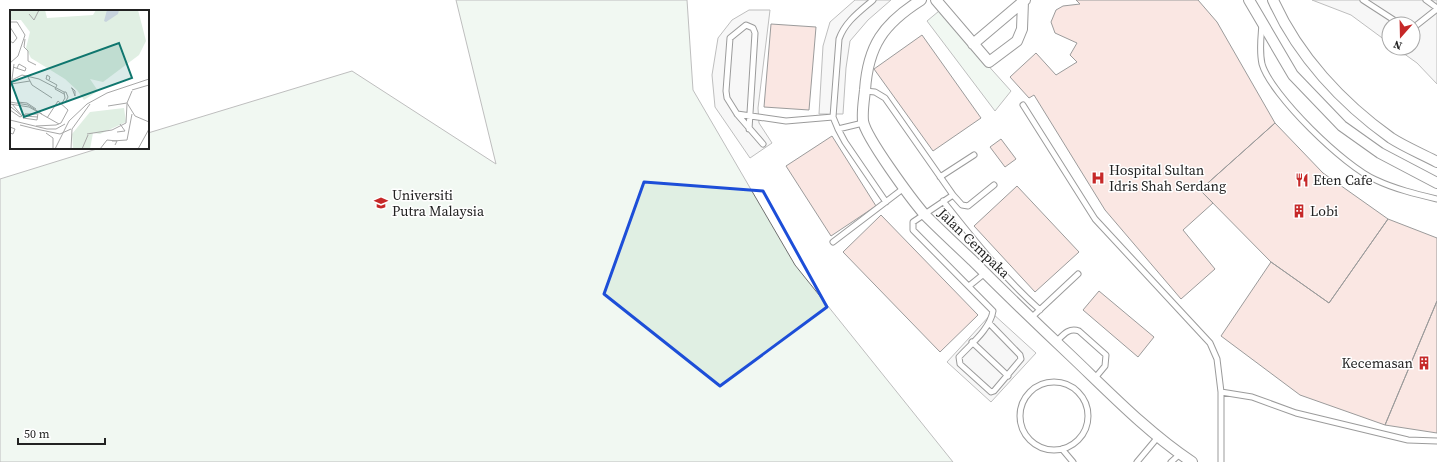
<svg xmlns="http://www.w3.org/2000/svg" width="1437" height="462" viewBox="0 0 1437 462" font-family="'Source Serif 4',serif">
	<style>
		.green { fill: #e0efe3; stroke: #6f6f6f }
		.parking { fill: #ededed; stroke: #6f6f6f }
		.building { fill: #f3c9c0; stroke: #222 }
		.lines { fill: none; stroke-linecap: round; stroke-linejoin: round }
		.lane-casing { stroke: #222; stroke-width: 7 }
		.street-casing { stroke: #222; stroke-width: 12 }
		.lane { stroke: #fff; stroke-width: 5 }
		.street { stroke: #fff; stroke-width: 10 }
		.marked { fill: none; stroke: #1d4ed8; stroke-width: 3; stroke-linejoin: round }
		.labels { text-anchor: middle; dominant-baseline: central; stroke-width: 3; stroke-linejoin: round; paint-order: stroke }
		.poi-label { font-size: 14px; fill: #222; stroke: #fff; text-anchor: start }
		.street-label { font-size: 14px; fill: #222; stroke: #fff }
		.inset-road { fill: none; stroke: #a7a7a7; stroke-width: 1 }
		.view { fill: #0f766e; fill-opacity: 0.15; stroke: #0f766e; stroke-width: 2 }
		.inset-edge { fill: none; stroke: #222; stroke-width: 2 }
	</style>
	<rect width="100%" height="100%" fill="#fff"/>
	<path class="green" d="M 456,0 L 687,0 L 693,90 L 795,265 L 953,462 L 0,462 L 0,179 L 100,148 L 148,148 L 148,133 L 352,71 L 496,164 Z
		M 939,11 L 1011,91 L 995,111 L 927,21 Z"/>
	<path class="parking" d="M 855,0 L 891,0 L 868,20 L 850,41 L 846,68 L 843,114 L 819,114 L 823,46 L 830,22 Z
		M 1312,0 L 1437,0 L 1437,84 L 1417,63 L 1396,48 L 1413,48 L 1413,24 L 1389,24 L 1389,43 L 1351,15 Z
		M 749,10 L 770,10 L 758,108 L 759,123 L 772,143 L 750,158 L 715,107 L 712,75 L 718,38 L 732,20 Z
		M 992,313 L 1036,353 L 991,402 L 947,362 Z"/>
	<path class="building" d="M 1076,0 L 1198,0 L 1217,22 L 1275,123 L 1200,190 L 1213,203 L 1183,230 L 1215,269 L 1181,299 L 1105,210 L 1034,95 L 1029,98 L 1010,77 L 1036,53 L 1056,75 L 1077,62 L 1070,55 L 1077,43 L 1055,33 L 1051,22 L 1056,10 L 1063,6 L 1080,4 Z
		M 771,24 L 816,27 L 809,110 L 764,107 Z
		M 922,35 L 981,118 L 933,151 L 874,69 Z
		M 1275,123 L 1323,173 L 1388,219 L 1329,303 L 1271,262 L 1200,190 Z
		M 832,136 L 876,206 L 831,236 L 786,166 Z
		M 1001,139 L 1016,159 L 1005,167 L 990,147 Z
		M 1017,186 L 1079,252 L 1035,292 L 974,226 Z
		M 881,215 L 978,315 L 940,352 L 843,252 Z
		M 1388,219 L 1437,238 L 1437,301 L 1385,425 L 1300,395 L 1221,336 L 1271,262 L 1329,303 Z
		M 1099,291 L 1154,337 L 1138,357 L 1083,310 Z
		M 1437,301 L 1437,433 L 1385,425 Z"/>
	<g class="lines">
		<g class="lane-casing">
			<path id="lane" d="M 1363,0 L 1400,24
				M 1426,0 L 1437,8
				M 1262,24 C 1261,38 1259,50 1262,64 C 1271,95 1345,167 1376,180 C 1395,189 1416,194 1437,199
				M 1413,28 L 1437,9
				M 865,91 L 875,92 L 885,98 L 953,195 L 913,222 L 913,230 L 993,311 C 990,329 971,344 959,357 L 960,364 L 991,392 L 994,391 L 1021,359 L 1020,355 L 989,323
				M 1023,105 L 1095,219 L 1210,343 L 1217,359 L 1221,392 L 1221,462
				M 737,114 L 786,121 L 833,117
				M 863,123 L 838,129 L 833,117 L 839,39 C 845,22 859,12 873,0
				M 749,129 L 755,33 L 753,28 L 746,25 L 730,38 L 726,91 L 727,98 L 737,114 L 763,144
				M 838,129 L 845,142 L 886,202
				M 940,177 L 974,155
				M 953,195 L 962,205 L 968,206 L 994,185
				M 943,201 C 974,240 1003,277 1040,310
				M 833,242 L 904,188
				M 969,286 L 985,273
				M 1031,318 L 1078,274
				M 972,342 L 1008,376
				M 1056,342 C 1063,335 1069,327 1079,331 L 1106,355 L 1105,366 L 1095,378
				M1020 416a34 34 0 1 1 68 0a34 34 0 1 1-68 0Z
				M 1221,392 L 1252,397 L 1296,413 L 1408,440 L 1437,441
				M 1062,449 L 1073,462
				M 1137,462 L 1158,437
				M 1171,462 L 1180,454"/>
		</g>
		<g class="street-casing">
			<path id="street" d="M 921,0 C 883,24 868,46 865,90 C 864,100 862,111 863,121 C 866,138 912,200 925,215 C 940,230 956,245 972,260 C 1004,292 1037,324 1070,355 C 1109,392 1147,432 1192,462
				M 936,0 L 989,62 L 1017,41 L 1022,29 L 1023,1
				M 1249,0 L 1293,75 L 1342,126 L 1380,153 L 1437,183
				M 1273,0 C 1298,56 1342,103 1391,138 C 1405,147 1422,154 1437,162
				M 973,44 L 1025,0"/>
		</g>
		<use href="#lane" class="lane"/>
		<use href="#street" class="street"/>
	</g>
	<path d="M0 0H1437V462H0ZM 644,182 L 763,191 L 827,307 L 720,386 L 604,294 Z" fill="#fff" fill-opacity=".55" fill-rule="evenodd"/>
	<path class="marked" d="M 644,182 L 763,191 L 827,307 L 720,386 L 604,294 Z"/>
	<defs>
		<g id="hospital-bare" transform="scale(1.08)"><path d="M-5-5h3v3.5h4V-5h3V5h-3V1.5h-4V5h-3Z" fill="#c62828" stroke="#fff" stroke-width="2.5" paint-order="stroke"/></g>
		<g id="restaurant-bare" transform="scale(1.08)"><path d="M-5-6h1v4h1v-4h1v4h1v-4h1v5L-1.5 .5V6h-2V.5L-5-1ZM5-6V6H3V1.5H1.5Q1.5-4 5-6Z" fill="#c62828" stroke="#fff" stroke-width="2.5" paint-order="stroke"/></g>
		<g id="university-bare" transform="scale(1.08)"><path d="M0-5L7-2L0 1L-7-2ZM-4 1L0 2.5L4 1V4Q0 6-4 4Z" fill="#c62828" stroke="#fff" stroke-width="2.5" paint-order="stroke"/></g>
		<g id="building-bare" transform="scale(1.08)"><path d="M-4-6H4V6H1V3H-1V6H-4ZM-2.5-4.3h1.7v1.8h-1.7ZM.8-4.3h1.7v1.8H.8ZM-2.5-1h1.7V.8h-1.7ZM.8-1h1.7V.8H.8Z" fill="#c62828" stroke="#fff" stroke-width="2.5" paint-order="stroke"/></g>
	</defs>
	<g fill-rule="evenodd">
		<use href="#hospital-bare" x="1098" y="178"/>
		<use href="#restaurant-bare" x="1302" y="180"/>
		<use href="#university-bare" x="381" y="203"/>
		<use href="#building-bare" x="1299" y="211"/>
		<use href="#building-bare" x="1424" y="363"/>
	</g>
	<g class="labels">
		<g class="poi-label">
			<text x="1109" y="170">Hospital Sultan<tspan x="1109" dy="16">Idris Shah Serdang</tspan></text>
			<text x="1313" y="180">Eten Cafe</text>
			<text x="392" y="195">Universiti<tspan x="392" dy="16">Putra Malaysia</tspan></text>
			<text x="1310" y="211">Lobi</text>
			<text x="1413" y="363" text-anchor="end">Kecemasan</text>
		</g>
		<g class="street-label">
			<text transform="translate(974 243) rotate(44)">Jalan Cempaka</text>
		</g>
	</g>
	<g transform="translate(10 10)">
		<rect width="139" height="139" fill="#fff"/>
		<path d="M 0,0 L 35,0 L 37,8 L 83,5 L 86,0 L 128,0 L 136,31 L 129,45 L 93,72 L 80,69 L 88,81 L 74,90 L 67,80 L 55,69 L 21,48 L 16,38 L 20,22 L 11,10 L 0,10 ZM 114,98 L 116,112 L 90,124 L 83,123 L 80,139 L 63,139 L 62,124 L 80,102 Z" fill="#e0efe3"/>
		<path d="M 97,0 L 109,0 L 108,4 L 96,12 L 94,11 Z" fill="#c7d3dd"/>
		<path class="inset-road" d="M 19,4 L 24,10 L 29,0M 0,12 L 7,12 L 15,25 L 8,46 L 0,53M 0,17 L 7,28 L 3,33 L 0,31M 15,29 L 14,37 L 18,41 L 18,51 L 26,55M 3,57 L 15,61 L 16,58M 7,58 L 9,54 L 16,58M 17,65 L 22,75 L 42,88M 2,69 L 4,54M 39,70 L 40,67 L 37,65 L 36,69 L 47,75 L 45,79 L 54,84M 0,71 L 12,65 L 29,69 L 54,82 L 55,88 L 52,93M 1,74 L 20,71M 61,78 L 62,78 L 65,81 L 65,86 L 62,78M 122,80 L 139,75M 54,82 L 56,82 L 58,87 L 55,93M 0,92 L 18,95 L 32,104M 7,92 L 17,93 L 26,99M 117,93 L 125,106 L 139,112M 0,94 L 19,97 L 49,114M 98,96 L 117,93 L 122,81M 1,97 L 12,106M 0,100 L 10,107 L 12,106 L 2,94M 27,104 L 15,104 L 13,108 L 27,110 L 28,103M 14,106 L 28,107M 37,108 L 48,91M 0,110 L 37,119M 10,115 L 26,119M 26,116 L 46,115 L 51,113 L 58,100 L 48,91M 0,117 L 5,119 L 3,124 L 0,123M 26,119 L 50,124 L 61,119M 37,119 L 46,119 L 55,114M 107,122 L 115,121 L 110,114M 36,123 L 43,128 L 43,138M 77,124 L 102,120 L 116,113 L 117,94M 102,131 L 117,130 L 122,104M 45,139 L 59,111 L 77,94 L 97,83 L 139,69M 61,139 L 62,119 L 80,94M 72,139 L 78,125M 90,139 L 97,130 L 107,131 L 105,135M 128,139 L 139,119"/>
		<path class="view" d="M 109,33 L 122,68 L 14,107 L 1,72 Z"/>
		<rect width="139" height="139" class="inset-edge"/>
	</g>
	<g transform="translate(1401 36) rotate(200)"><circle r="19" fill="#ffffff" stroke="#a7a7a7"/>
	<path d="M0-3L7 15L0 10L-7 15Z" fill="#c62828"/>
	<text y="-6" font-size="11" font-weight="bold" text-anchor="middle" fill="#222222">N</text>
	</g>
	<path d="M18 438v6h87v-6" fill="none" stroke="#222222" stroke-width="2"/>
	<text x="24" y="438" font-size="12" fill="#222222" stroke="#ffffff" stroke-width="3" paint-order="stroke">50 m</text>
</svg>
